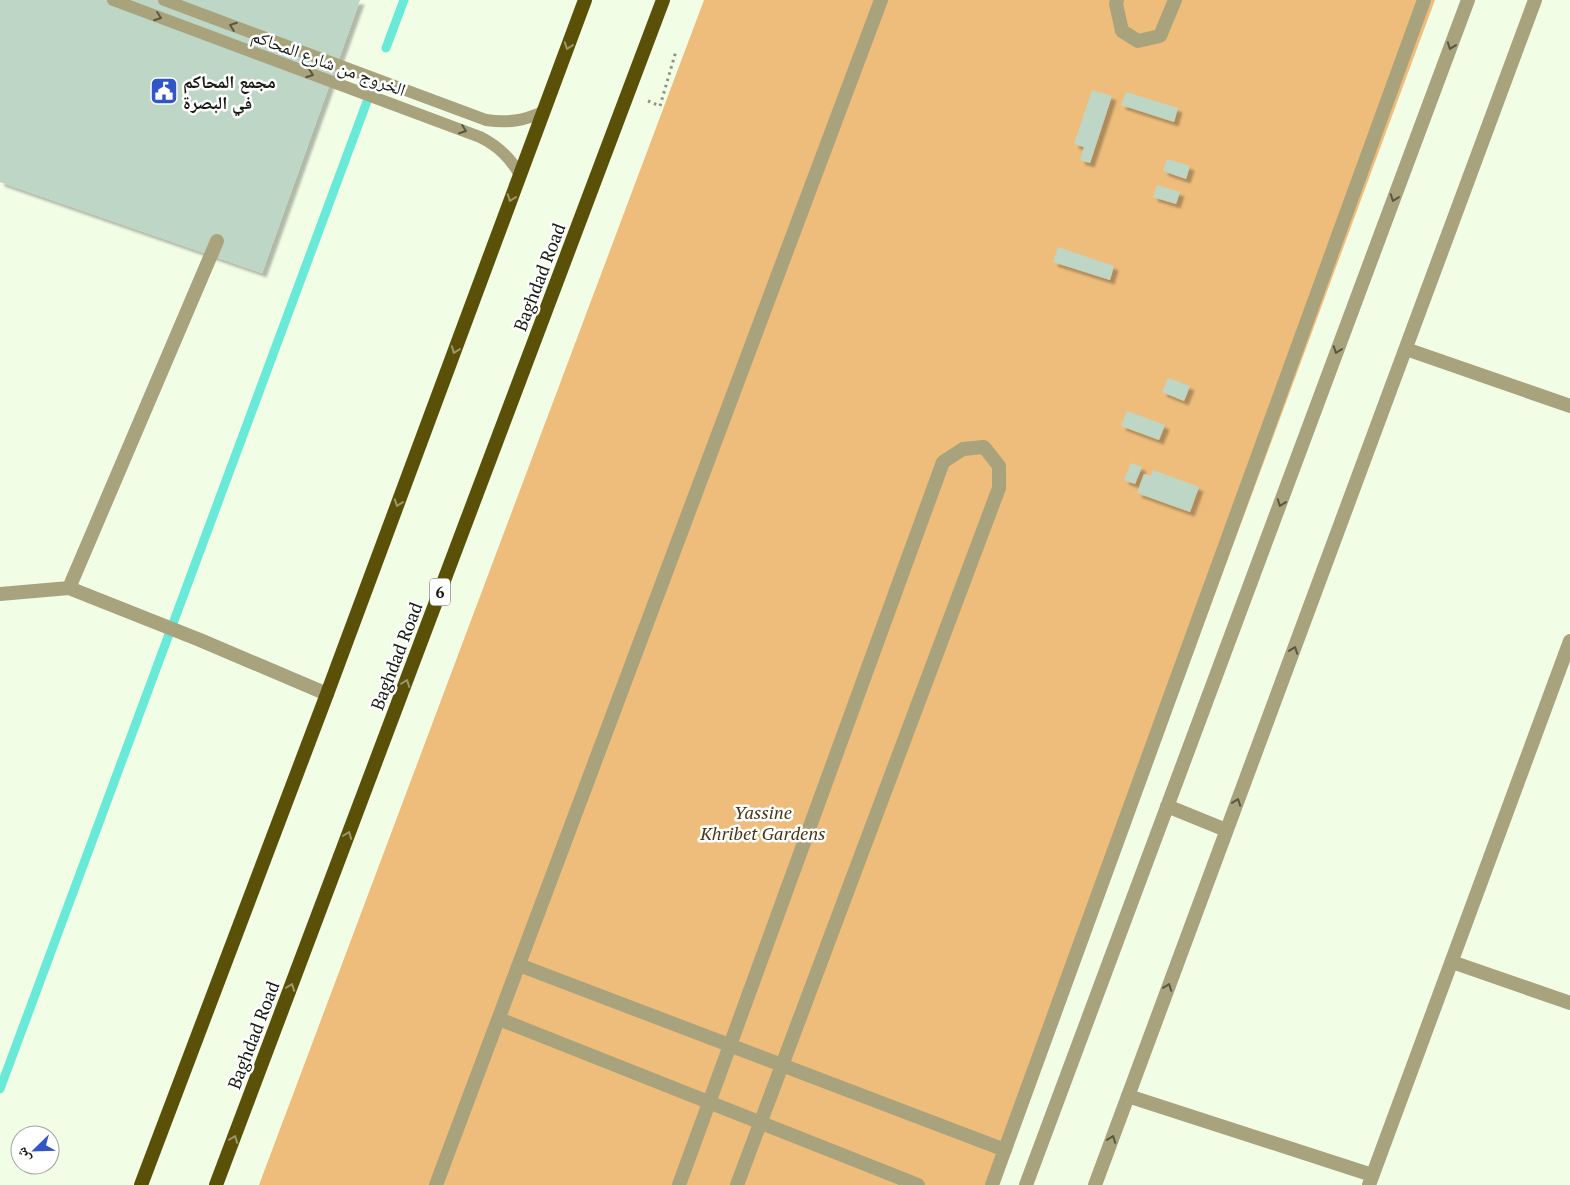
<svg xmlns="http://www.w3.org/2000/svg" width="1570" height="1185" viewBox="0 0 1570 1185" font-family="'PT Serif','Noto Naskh Arabic',serif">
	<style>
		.green { fill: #eebd7c }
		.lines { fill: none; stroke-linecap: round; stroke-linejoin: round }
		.stream { stroke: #69ead9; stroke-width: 9 }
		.building { fill: #bed6c6; filter: url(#shadow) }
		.path { stroke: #8d9484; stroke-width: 3; stroke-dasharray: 2.5 4; stroke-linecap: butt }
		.service { stroke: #a8a37d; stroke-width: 12 }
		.pedestrian { stroke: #a8a37d; stroke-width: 14 }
		.minor { stroke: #a8a37d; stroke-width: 14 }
		.tertiary { stroke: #a8a37d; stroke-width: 14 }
		.trunk { stroke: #5a5008; stroke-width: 14 }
		.oneway { stroke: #585842 }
		.oneway2 { stroke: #9c966b }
		.labels { text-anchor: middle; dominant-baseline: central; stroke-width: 5; stroke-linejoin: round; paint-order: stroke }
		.shield { fill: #fff; stroke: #5c5f59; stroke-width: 1 }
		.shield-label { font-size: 16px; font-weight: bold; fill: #161a12 }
		.street-label { font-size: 18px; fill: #161a12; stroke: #fff }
		.poi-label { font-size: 18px; font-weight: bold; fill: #161a12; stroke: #fff; text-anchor: start }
		.park-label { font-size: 18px; font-style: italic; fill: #4c3513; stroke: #fff }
	</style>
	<defs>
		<filter id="shadow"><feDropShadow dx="4.5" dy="4.5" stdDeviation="1" flood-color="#0004"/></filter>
	</defs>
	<rect width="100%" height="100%" fill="#f2fde6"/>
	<path class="green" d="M 704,0 L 1435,0 L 996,1185 L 259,1185 Z"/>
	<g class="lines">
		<path class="stream" d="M 386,48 L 404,0
			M 0,1089 L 369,96"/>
	</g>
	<path class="building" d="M 0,0 L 360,0 L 262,273 L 0,182 Z
		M 1092,90 L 1112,96 L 1090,163 L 1080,160 L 1084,147 L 1074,144 Z
		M 1126,92 L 1178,108 L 1174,122 L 1121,105 Z
		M 1167,159 L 1190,166 L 1186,179 L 1163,171 Z
		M 1157,185 L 1180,192 L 1176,204 L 1153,197 Z
		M 1058,247 L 1114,266 L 1110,280 L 1053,262 Z
		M 1168,378 L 1190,386 L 1184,401 L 1162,392 Z
		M 1127,411 L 1165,425 L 1159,440 L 1121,426 Z
		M 1131,463 L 1142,467 L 1135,484 L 1124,480 Z
		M 1153,470 L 1199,487 L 1190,512 L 1137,493 L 1144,474 L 1151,476 Z"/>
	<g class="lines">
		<path class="path" d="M 648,101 L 660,106 L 676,51"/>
		<path class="service" d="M 113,0 L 480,137 C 498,146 510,157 520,175
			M 164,0 L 486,120 C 508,123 523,121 543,112"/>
		<path class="pedestrian" d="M 1117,0 L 1116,4 L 1122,31 L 1138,41 L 1160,36 L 1175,0
			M 519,965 L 1005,1150
			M 499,1019 L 918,1185
			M 436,1185 L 881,0
			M 679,1185 L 943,462 L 963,449 L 984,447 L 999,466 L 999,488 L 737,1185
			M 992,1185 L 1424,0"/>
		<path class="minor" d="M 1406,349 L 1570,406
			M 69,588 L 217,241
			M 0,594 L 69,588 L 200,640 L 327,694
			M 1452,962 L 1570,1003
			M 1128,1096 L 1372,1175
			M 1369,1185 L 1570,641"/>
		<path class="tertiary" d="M 1167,806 L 1226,830
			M 1026,1185 L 1468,0
			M 1095,1185 L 1535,0"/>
		<path class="trunk" d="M 141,1185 L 327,694 L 585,0
			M 216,1185 L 663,0"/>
	</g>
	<defs><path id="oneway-chevron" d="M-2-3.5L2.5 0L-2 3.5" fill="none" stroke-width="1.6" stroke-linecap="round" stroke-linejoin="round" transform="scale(1.25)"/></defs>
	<g class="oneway">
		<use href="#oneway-chevron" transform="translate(158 17) rotate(20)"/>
		<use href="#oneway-chevron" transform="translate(233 26) rotate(-160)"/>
		<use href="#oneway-chevron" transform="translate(1451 46) rotate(110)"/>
		<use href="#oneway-chevron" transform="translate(310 74) rotate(20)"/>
		<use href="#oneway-chevron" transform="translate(463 130) rotate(20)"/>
		<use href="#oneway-chevron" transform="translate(1394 198) rotate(110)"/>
		<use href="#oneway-chevron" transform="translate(1337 350) rotate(110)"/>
		<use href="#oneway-chevron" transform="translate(1281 503) rotate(110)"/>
		<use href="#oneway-chevron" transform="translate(1294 650) rotate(-70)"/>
		<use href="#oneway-chevron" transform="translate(1237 802) rotate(-70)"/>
		<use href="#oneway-chevron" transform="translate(1168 987) rotate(-70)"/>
		<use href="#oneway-chevron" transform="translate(1112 1139) rotate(-70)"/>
	</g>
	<g class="oneway2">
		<use href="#oneway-chevron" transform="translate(568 46) rotate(110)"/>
		<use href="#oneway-chevron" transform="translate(511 198) rotate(110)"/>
		<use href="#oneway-chevron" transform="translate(455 350) rotate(110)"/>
		<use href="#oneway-chevron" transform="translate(398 503) rotate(110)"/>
		<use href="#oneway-chevron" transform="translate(406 683) rotate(-69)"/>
		<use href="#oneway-chevron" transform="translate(348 835) rotate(-69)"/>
		<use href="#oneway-chevron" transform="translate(291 987) rotate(-69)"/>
		<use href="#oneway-chevron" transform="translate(234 1139) rotate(-69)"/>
	</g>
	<defs>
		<g id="civic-square" transform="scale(1.4375)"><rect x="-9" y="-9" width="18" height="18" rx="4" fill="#3157c7" stroke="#fff"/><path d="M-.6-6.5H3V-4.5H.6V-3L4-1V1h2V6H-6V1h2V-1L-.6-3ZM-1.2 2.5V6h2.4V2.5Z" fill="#fff"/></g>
	</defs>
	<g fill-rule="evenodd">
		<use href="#civic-square" x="164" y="91"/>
	</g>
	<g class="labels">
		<rect class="shield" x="430" y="578.5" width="20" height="27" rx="4"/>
		<g class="shield-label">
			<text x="440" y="592">6</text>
		</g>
		<g class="street-label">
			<text transform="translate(329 62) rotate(20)">الخروج من شارع المحاكم</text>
			<text transform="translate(539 277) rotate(-69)">Baghdad Road</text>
			<text transform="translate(396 656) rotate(-69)">Baghdad Road</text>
			<text transform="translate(253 1035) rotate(-69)">Baghdad Road</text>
		</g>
		<g class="poi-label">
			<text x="183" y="81">مجمع المحاكم<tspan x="183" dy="21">في البصرة</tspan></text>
		</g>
		<g class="park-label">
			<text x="763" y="812">Yassine<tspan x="763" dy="21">Khribet Gardens</tspan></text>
		</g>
	</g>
	<g transform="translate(35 1150) rotate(247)"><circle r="24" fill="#ffffff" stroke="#a2a3a0"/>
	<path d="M0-4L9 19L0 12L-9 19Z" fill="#3157c7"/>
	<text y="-8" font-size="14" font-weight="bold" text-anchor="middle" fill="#161a12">ش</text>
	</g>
</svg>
